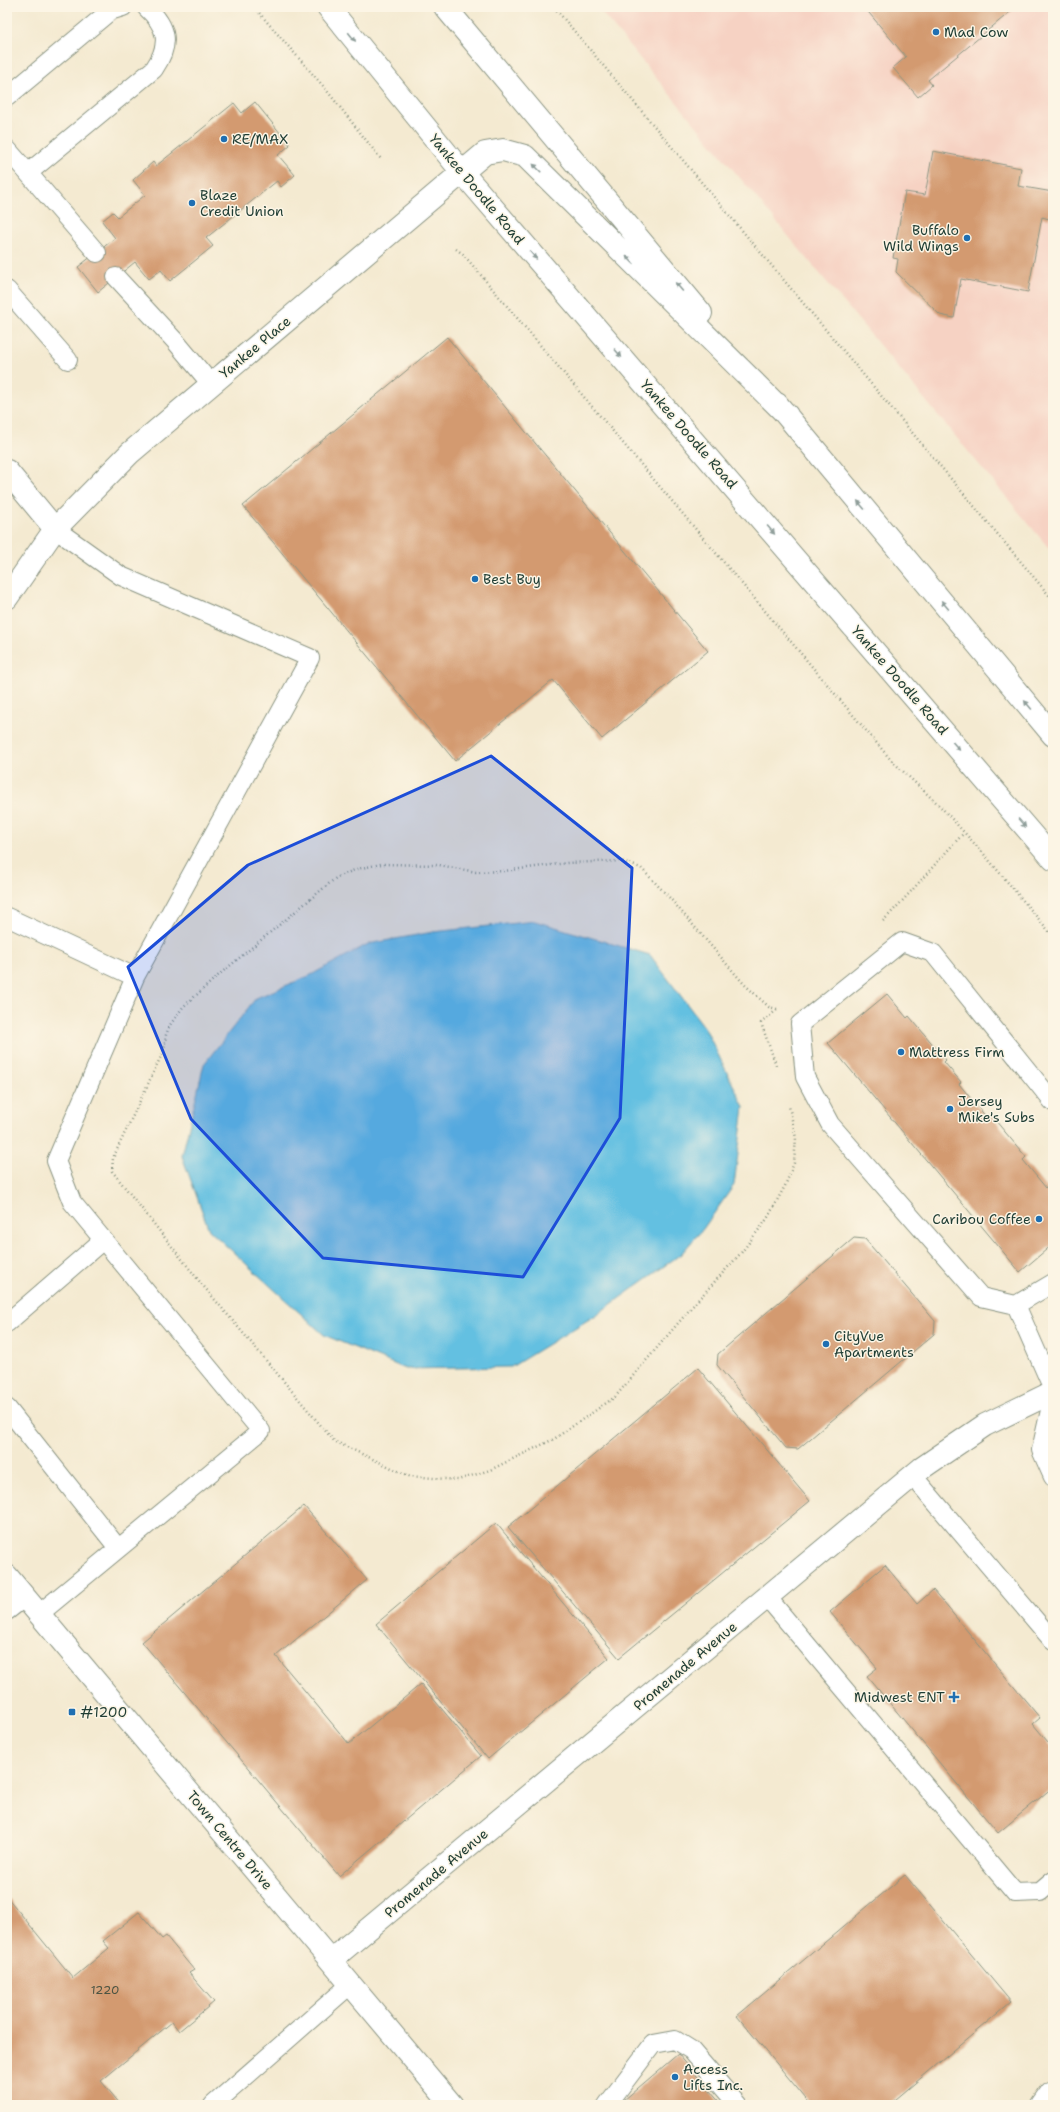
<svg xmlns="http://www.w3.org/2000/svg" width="1060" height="2112" viewBox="0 0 1060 2112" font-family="'Shantell Sans',sans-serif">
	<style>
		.built { fill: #f6d2c3 }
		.water { fill: #63c0e1; stroke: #417e8a }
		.building { fill: #d39a6f }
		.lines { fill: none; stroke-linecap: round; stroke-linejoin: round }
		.lane-casing { stroke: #8a9482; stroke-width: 20 }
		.secondary-casing { stroke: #8a9482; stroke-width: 24 }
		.path { stroke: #8a9482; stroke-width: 2.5; stroke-dasharray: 1 3; stroke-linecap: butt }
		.lane { stroke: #fff; stroke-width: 18 }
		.secondary { stroke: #fff; stroke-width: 22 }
		.oneway { fill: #8f9e9a }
		.marked { fill: #1d4ed8; fill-opacity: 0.2; stroke: #1d4ed8; stroke-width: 3; stroke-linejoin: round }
		.poi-dot { fill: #1f6fb2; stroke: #fcf5e5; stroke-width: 1.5 }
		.labels { text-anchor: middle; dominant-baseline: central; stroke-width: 3; stroke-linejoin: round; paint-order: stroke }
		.number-label { font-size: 12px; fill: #4c5443 }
		.poi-label { font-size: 14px; fill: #1f3d34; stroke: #fcf5e5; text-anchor: start }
		.street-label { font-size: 14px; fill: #1f3d34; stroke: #fcf5e5 }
	</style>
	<rect width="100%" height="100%" fill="#fcf5e5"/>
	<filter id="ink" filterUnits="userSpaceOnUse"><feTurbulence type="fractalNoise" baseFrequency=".025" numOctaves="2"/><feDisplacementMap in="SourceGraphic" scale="8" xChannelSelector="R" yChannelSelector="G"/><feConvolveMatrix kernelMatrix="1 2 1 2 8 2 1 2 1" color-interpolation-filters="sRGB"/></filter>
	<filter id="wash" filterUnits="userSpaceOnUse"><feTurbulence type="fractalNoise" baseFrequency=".012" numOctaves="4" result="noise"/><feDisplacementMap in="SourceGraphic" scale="16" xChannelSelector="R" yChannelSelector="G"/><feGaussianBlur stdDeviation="0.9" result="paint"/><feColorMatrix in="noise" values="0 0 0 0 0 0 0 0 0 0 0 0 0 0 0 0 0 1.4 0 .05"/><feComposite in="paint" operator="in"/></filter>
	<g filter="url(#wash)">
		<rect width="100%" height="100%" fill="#f4ead1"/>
		<path class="built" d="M 597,7 L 1053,7 L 1053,553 L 740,178 Z"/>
		<path class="water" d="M 535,921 L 650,955 L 705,1028 L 744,1107 L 734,1185 L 703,1229 L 681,1254 L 596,1315 L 511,1367 L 406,1369 L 324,1335 L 209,1230 L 182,1156 L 204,1064 L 256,998 L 309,976 L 368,944 L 433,932 Z"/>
		<g id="blocks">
			<path class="building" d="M 864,7 L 1016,7 L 928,80 L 932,85 L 918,97 L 893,68 L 906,57 Z
				M 255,102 L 290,145 L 278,155 L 295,175 L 281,187 L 277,181 L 206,238 L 213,246 L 170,281 L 161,270 L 149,279 L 135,262 L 98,292 L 78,267 L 115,238 L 102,221 L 113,212 L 118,217 L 145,195 L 133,180 L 153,162 L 156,166 L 234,103 L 242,113 Z
				M 933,151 L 1021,168 L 1018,186 L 1053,192 L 1049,219 L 1042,217 L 1028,292 L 961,279 L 954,318 L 940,315 L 896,272 L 898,259 L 893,258 L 905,192 L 925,195 Z
				M 447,337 L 708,651 L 602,739 L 553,680 L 455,761 L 243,506 Z
				M 887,994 L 907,1018 L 909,1016 L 946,1060 L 944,1062 L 961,1082 L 959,1084 L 987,1118 L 990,1114 L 1026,1157 L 1023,1160 L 1046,1188 L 1048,1185 L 1053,1191 L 1053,1244 L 1020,1272 L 828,1043 Z
				M 854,1238 L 865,1239 L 935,1321 L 934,1334 L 798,1449 L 786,1448 L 717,1365 L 718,1354 Z
				M 698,1368 L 810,1501 L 619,1658 L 508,1527 Z
				M 304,1506 L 367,1580 L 276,1656 L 349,1744 L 421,1684 L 481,1756 L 339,1876 L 142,1642 Z
				M 496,1523 L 609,1658 L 488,1759 L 376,1624 Z
				M 885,1565 L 917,1604 L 933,1590 L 1040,1718 L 1033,1724 L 1053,1748 L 1053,1787 L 998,1833 L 867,1676 L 877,1668 L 830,1612 Z
				M 905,1875 L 1011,2002 L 889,2105 L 811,2105 L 737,2016 Z
				M 7,1897 L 73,1978 L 109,1948 L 103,1941 L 139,1912 L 162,1939 L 166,1936 L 194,1970 L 189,1973 L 214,2002 L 179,2031 L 172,2022 L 101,2081 L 121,2105 L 7,2105 Z
				M 678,2054 L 722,2105 L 628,2105 L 624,2100 Z"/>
		</g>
	</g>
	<g filter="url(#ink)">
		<use href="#blocks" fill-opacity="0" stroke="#8a9482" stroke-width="1"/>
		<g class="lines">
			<g class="lane-casing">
				<path id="lane" d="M 7,97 L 110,11 L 123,7
					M 7,149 L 28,173
					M 97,253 L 28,173 L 154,69 C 171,44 168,27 146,7
					M 116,277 L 176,342 L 211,384
					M 7,290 L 68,360
					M 7,917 L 135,977 L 310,658 L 121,576 L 55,529
					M 1053,1102 L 933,953 L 902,942 L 800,1024 L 805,1077 L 830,1124 L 981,1297 L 1016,1305 L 1053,1283
					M 1016,1305 L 1053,1389
					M 7,1323 L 103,1240
					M 1053,1397 L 1041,1450 L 1053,1477
					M 7,1408 L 118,1548
					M 913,1476 L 1053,1641
					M 767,1597 L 1015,1893 L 1040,1892 L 1053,1881
					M 7,1611 L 25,1597
					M 39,1614 L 261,1431 L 72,1202 L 56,1161 L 135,977
					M 213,2105 L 351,1984
					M 607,2105 L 653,2044 L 675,2040 L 691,2050 L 738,2105
					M 1039,2105 L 1049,2091 L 1053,2095"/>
			</g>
			<g class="secondary-casing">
				<path id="secondary" d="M 328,7 L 462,172 L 1053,859
					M 445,7 L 701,313
					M 777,404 L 1053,735
					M 7,471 L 55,529
					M 7,598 L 55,529 L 130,453 L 485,153 L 503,150 L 525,156 L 787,415
					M 7,1576 L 452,2105
					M 331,1960 L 922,1468 L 985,1425 L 1053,1392"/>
			</g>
			<path class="path" d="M 254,7 L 324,87 L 381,159
				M 554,7 L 1053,600
				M 456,249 L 463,254 L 891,760 L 940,806 L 983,853 L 1053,936
				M 883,921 C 911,893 936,862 964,833
				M 777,1009 L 769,1007 L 744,984 L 668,896 L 641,868 L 621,861 L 567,863 L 504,871 L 476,872 L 439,865 L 381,864 L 357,869 L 337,877 L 220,974 L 183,1007 L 170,1025 L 166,1035 L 164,1050 L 113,1158 L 112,1171 L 200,1282 L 334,1441 L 409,1476 L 458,1480 L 490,1470 L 554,1439 L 615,1397 L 697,1301 L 741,1253 L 767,1219 L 785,1186 L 794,1163 L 796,1138 L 789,1106
				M 776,1065 L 761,1023 L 778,1009"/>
			<use href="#lane" class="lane"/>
			<use href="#secondary" class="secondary"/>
		</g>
		<defs><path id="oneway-solid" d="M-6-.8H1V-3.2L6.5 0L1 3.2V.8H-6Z"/></defs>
		<g class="oneway">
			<use href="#oneway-solid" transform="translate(352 37) rotate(51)"/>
			<use href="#oneway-solid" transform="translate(537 168) rotate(-135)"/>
			<use href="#oneway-solid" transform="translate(533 255) rotate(49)"/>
			<use href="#oneway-solid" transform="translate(630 260) rotate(-135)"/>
			<use href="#oneway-solid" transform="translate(679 287) rotate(-130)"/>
			<use href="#oneway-solid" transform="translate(618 353) rotate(49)"/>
			<use href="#oneway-solid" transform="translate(861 505) rotate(-130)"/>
			<use href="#oneway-solid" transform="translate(771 530) rotate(49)"/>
			<use href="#oneway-solid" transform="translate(945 605) rotate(-130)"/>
			<use href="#oneway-solid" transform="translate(1028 705) rotate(-130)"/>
			<use href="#oneway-solid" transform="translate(956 746) rotate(49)"/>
			<use href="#oneway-solid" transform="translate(1022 823) rotate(49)"/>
		</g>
	</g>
	<path class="marked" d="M 491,756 L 632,868 L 620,1118 L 523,1277 L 323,1258 L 191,1119 L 128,967 L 248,865 Z"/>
	<g class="poi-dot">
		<circle cx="936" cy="32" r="4"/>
		<circle cx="224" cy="139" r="4"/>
		<circle cx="192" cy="203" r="4"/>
		<circle cx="967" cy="238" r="4"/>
		<circle cx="475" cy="579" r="4"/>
		<circle cx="901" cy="1052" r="4"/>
		<circle cx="950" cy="1109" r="4"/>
		<circle cx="1039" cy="1219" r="4"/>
		<circle cx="826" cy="1344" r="4"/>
		<path d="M952 1691h4v4h4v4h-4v4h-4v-4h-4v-4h4z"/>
		<rect x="68" y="1708" width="8" height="8" rx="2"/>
		<circle cx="675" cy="2077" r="4"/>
	</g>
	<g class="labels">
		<g class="number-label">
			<text x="105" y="1990">1220</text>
		</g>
		<g class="poi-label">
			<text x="944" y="32">Mad Cow</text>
			<text x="232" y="139">RE/MAX</text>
			<text x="200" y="195">Blaze<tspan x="200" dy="16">Credit Union</tspan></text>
			<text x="959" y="230" text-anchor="end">Buffalo<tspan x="959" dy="16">Wild Wings</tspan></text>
			<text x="483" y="579">Best Buy</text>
			<text x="909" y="1052">Mattress Firm</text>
			<text x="958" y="1101">Jersey<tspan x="958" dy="16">Mike's Subs</tspan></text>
			<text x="1031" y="1219" text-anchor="end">Caribou Coffee</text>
			<text x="834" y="1336">CityVue<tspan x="834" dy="16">Apartments</tspan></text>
			<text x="945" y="1697" text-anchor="end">Midwest ENT</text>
			<text x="80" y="1712">#1200</text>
			<text x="683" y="2069">Access<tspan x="683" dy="16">Lifts Inc.</tspan></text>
		</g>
		<g class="street-label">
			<text transform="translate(477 189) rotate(50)">Yankee Doodle Road</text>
			<text transform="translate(255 347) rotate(-40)">Yankee Place</text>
			<text transform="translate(689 434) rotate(49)">Yankee Doodle Road</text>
			<text transform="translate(900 680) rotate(49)">Yankee Doodle Road</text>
			<text transform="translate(685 1666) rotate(-40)">Promenade Avenue</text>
			<text transform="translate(230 1840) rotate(50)">Town Centre Drive</text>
			<text transform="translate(436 1873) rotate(-40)">Promenade Avenue</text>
		</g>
	</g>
	<rect width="1060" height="2112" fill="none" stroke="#fcf5e5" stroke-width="24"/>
</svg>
